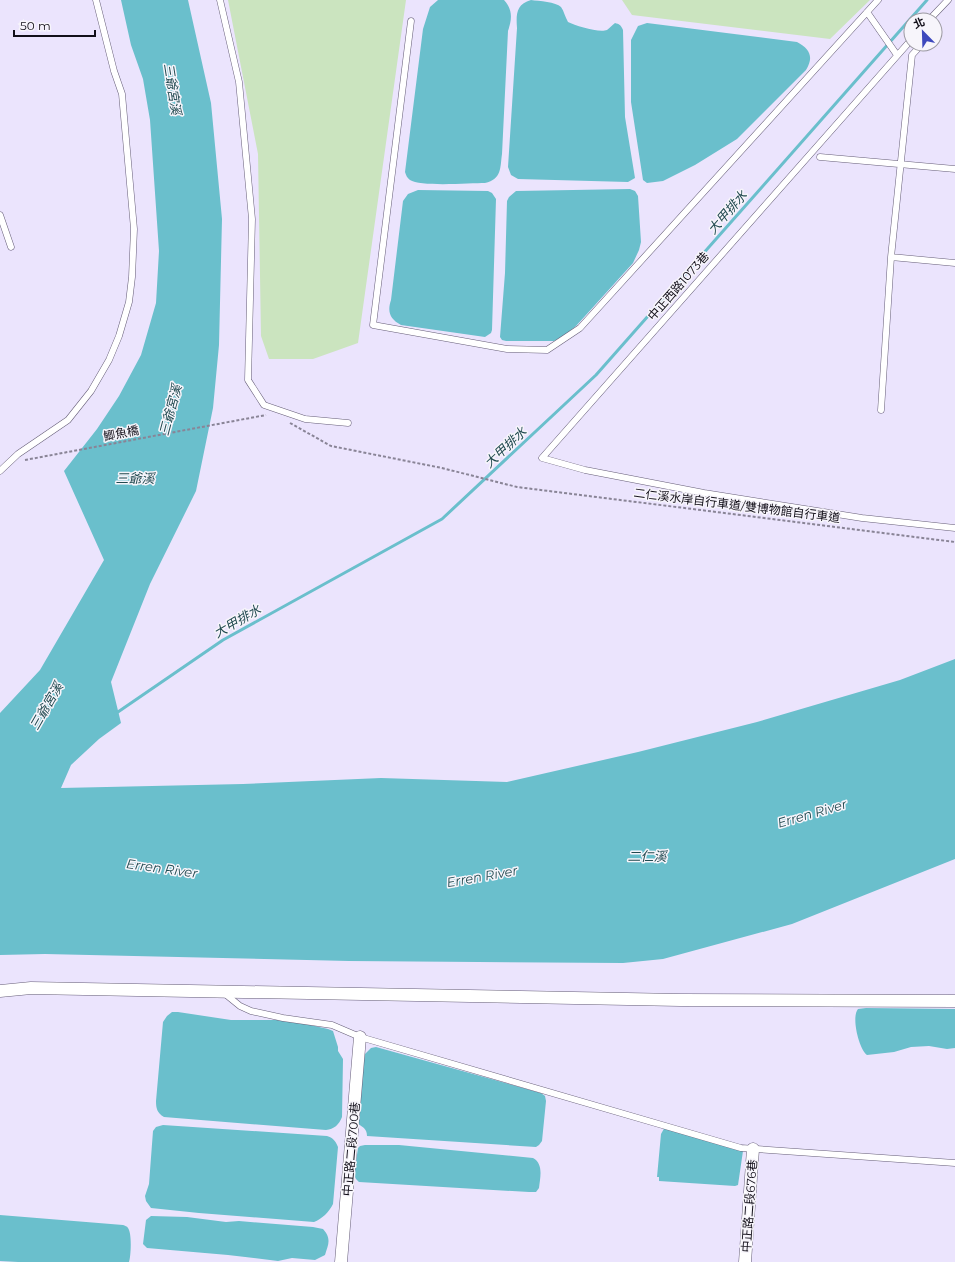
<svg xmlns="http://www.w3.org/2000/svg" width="955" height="1262" viewBox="0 0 955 1262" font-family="Montserrat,'Noto Sans TC',sans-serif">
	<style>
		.green { fill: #cbe4bf }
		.water { fill: #6abfcc }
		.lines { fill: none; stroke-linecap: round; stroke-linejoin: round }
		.stream { stroke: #6abfcc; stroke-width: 3 }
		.lane-casing { stroke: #665e78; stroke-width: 7 }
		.street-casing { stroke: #665e78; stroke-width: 13 }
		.path { stroke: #898496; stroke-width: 2; stroke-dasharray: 3 2; stroke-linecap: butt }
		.lane { stroke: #fff; stroke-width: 6 }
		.street { stroke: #fff; stroke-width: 12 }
		.labels { text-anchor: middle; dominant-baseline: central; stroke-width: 3; stroke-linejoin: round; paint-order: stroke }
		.street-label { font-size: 12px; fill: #120f19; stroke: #f7f5fb }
		.water-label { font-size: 13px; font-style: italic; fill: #224a50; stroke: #f7f5fb }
	</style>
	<rect width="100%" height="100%" fill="#ebe4fd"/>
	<path class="green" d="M 228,0 L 406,0 L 358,343 L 313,359 L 269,359 L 261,336 L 258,154 Z
		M 622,0 L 870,0 L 830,39 L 632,15 Z"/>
	<path class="water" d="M 121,0 L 188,0 L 211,103 L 222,219 L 219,345 L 213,408 L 196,491 L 150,584 L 111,682 L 121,723 L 99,739 L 71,765 L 61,788 L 243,784 L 381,778 L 507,782 L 638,752 L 757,722 L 900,680 L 955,659 L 955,859 L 792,924 L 663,959 L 623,963 L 349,961 L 45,954 L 0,955 L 0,713 L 40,670 L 104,560 L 64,471 L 97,429 L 119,396 L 141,355 L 156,303 L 159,251 L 150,120 L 143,79 L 131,45 Z
		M 438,0 L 504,0 C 513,10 512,19 508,31 L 502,154 C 500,168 502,179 485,183 C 471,183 420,187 410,180 C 407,178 406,175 405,172 L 423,29 L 430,7 Z
		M 531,0 C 539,1 556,2 561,7 C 564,11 565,17 568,22 C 576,26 599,33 607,30 C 610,28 612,25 615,23 C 619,24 621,25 623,30 L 625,117 L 635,178 L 628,182 L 518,179 L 511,175 L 508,167 L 517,28 C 516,15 516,4 531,0 Z
		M 647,23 L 797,42 C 810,49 814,57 806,70 L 737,139 L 695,165 L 663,181 L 647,183 L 643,180 L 631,102 L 631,40 L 638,26 Z
		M 630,189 L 635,191 L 638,196 L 641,242 L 639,250 L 633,263 L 576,326 L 564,336 L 554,341 L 506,341 L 502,340 L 500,337 L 505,273 L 507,201 L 509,197 L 516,191 Z
		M 418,190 L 488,191 L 492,193 L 496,199 L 492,330 L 491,333 L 485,337 L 401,325 C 390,319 387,312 391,300 L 403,201 L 408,194 Z
		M 866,1008 L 955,1009 L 955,1048 L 947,1049 L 929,1046 L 911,1047 L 894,1052 L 867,1055 C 859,1049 851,1017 858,1009 Z
		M 172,1012 L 178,1012 L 231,1020 L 277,1020 L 306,1024 L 328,1029 L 333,1031 L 338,1047 L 338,1051 L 343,1059 L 342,1117 C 339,1125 334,1129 326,1130 L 164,1117 C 157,1113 156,1108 156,1101 L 163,1022 L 167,1016 Z
		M 376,1047 L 541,1093 L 545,1096 L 546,1101 L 542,1141 L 539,1145 L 536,1147 L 367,1136 C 367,1129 363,1127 358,1124 L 363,1056 L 371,1048 Z
		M 163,1125 L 327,1136 C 333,1138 335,1140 338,1147 L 333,1204 C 329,1212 322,1219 314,1222 L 199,1213 L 151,1208 L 146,1201 L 145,1196 L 149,1184 L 153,1131 L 156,1127 Z
		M 666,1125 L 743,1151 L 738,1185 L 735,1186 L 659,1181 L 659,1177 L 657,1177 L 661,1134 Z
		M 365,1145 L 399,1145 L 533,1158 C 544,1164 540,1178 539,1188 L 536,1192 L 529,1192 L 359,1182 L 356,1179 L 354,1175 L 358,1148 L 360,1146 Z
		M 0,1215 L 123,1225 C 125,1226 127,1226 128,1228 C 132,1233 131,1256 129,1262 L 18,1262 L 0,1261 Z
		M 151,1216 L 187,1217 L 226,1222 L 239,1221 L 313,1227 L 323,1229 C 332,1239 328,1245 325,1255 L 315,1260 L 292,1258 L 278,1261 L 228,1255 L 147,1248 L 143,1244 L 146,1220 Z"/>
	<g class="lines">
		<path class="stream" d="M 115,714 L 223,640 L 442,519 L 596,375 L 927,0"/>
		<g class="lane-casing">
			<path id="lane" d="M 220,0 L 239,82 L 252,219 L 248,380 L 264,405 L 305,419 L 348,423
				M 867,12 L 897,55
				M 929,20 L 948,0
				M 411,21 L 373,325 L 507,349 L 547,350 L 580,328 L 878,0
				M 911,40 L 542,458 L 585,470 L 704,493 L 862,518 L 955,528
				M 820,157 L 955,169
				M 0,215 L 11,247
				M 891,257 L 955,263
				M 881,410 L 891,257 L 912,55 L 922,44
				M 0,471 L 18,454 L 68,420 L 91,391 L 109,360 L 119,336 L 129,302 L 132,277 L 134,229 L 122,94 L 114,71 L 96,0
				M 224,993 L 240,1006 L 251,1011 L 283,1018 L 332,1025 L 360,1037 L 741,1148 L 955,1163"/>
		</g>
		<g class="street-casing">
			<path id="street" d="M 0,991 L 31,988 L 680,1000 L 955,1001
				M 341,1262 L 360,1037
				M 745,1262 L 753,1149"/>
		</g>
		<path class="path" d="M 290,423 L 331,446 L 442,468 L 517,487 L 955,542
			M 25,460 L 266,415"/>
		<use href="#lane" class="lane"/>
		<use href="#street" class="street"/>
	</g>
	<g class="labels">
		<g class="street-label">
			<text transform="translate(678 286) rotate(-49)">中正西路1073巷</text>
			<text transform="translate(121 433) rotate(-11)">鯽魚橋</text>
			<text transform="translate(737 505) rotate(7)">二仁溪水岸自行車道/雙博物館自行車道</text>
			<text transform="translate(351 1149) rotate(-85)">中正路二段700巷</text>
			<text transform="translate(749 1206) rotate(-86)">中正路二段676巷</text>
		</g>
		<g class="water-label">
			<text transform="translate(173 89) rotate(81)">三爺宮溪</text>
			<text transform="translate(727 212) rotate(-49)">大甲排水</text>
			<text transform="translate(170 410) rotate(-75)">三爺宮溪</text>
			<text transform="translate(505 447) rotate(-43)">大甲排水</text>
			<text x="135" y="478">三爺溪</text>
			<text transform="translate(237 621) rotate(-30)">大甲排水</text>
			<text transform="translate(46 706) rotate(-60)">三爺宮溪</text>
			<text transform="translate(812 813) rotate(-16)">Erren River</text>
			<text x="647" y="856">二仁溪</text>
			<text transform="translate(162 868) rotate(8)">Erren River</text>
			<text transform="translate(482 876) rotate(-10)">Erren River</text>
		</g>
	</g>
	<g transform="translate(923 32) rotate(337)"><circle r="19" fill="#f7f5fb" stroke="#9b99a1"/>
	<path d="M0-3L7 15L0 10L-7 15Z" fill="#3e49bd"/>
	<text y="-6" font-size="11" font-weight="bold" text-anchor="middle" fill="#120f19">北</text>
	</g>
	<path d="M14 30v6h81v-6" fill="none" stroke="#120f19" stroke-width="2"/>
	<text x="20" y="30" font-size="12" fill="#120f19" stroke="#f7f5fb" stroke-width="3" paint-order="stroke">50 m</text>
</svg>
